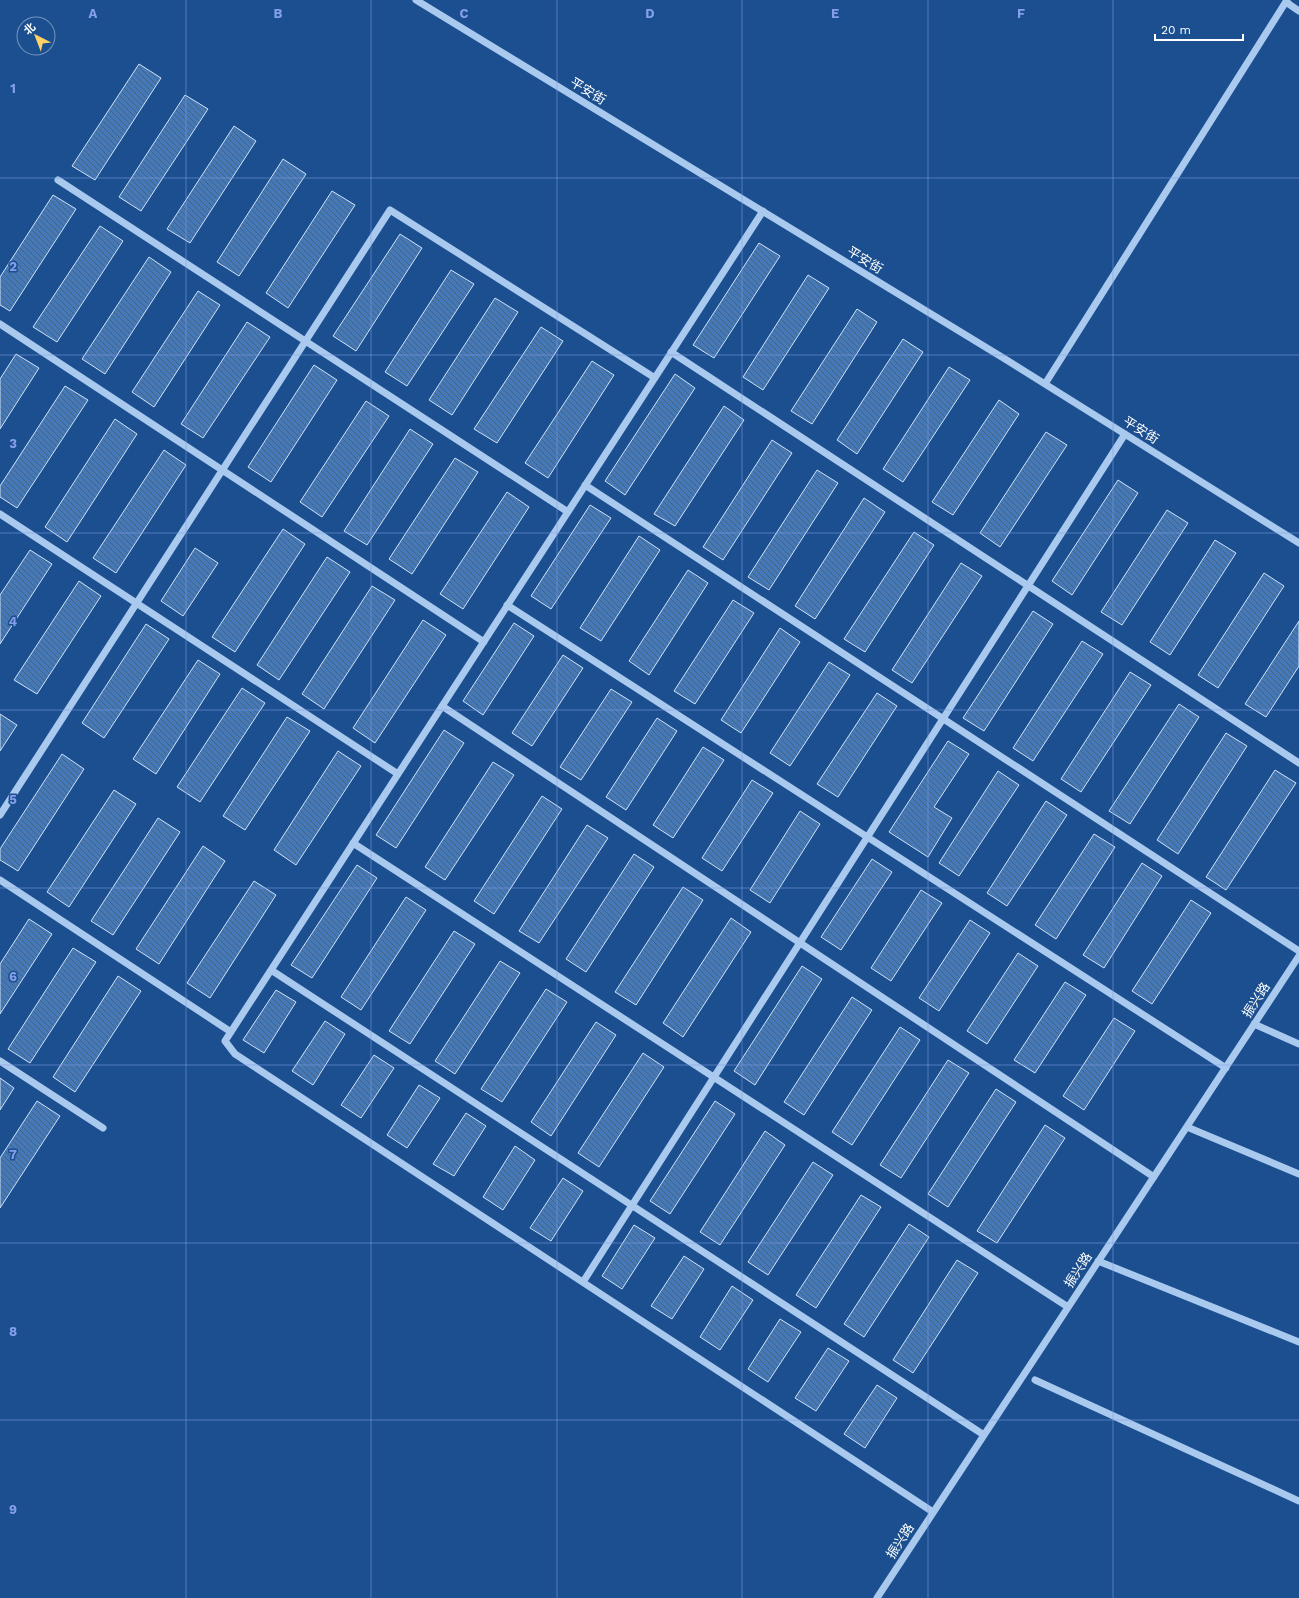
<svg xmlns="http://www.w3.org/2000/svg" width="1299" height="1598" viewBox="0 0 1299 1598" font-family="'Work Sans','Noto Sans SC',sans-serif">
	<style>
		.building { fill: url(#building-back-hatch); stroke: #cfe3fa }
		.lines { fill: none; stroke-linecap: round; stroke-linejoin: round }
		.minor { stroke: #a9c9ee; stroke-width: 7 }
		.grid { fill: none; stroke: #839eea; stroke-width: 1; stroke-opacity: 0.55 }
		.labels { text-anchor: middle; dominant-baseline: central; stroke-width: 3; stroke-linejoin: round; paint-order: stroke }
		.street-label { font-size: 13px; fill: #fff; stroke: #1b4f8f }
		.grid-label { font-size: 13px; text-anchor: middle; font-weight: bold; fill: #839eea; stroke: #1b4f8f; stroke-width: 3; stroke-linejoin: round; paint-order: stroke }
	</style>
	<defs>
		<pattern id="building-back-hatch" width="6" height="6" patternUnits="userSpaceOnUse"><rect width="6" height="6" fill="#4478b7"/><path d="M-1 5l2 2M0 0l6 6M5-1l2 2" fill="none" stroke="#486282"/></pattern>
	</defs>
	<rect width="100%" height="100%" fill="#1b4f8f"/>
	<path class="building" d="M 139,64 L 161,78 L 95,180 L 72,166 Z
		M 185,95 L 208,109 L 141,211 L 119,197 Z
		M 234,126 L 256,141 L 190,243 L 167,229 Z
		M 283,159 L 306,174 L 239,276 L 217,262 Z
		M 332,191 L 355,205 L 288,308 L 266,293 Z
		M 53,195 L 76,209 L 10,311 L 0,305 L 0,277 Z
		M 100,226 L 123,241 L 57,342 L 33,327 Z
		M 400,234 L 422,248 L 356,351 L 333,336 Z
		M 759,243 L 780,256 L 714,358 L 693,345 Z
		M 149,257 L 171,272 L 105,374 L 82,359 Z
		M 451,270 L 474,284 L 407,386 L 385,372 Z
		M 808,275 L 829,288 L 763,390 L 743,377 Z
		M 198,291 L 220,305 L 154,407 L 132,392 Z
		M 495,298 L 518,312 L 452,415 L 429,400 Z
		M 857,309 L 877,322 L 812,424 L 791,411 Z
		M 247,322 L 270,337 L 203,438 L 181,424 Z
		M 541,327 L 563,341 L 497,443 L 474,429 Z
		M 903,339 L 923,352 L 857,454 L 837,440 Z
		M 16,354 L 39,368 L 0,429 L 0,379 Z
		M 592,361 L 614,375 L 548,478 L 525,463 Z
		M 314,365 L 337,380 L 271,482 L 248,467 Z
		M 949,367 L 970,380 L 903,482 L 883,469 Z
		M 675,374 L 695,388 L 625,495 L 605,481 Z
		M 65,386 L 88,400 L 17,508 L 0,497 L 0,486 Z
		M 999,400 L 1019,414 L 953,515 L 932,502 Z
		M 366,401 L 389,416 L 322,517 L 300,502 Z
		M 724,406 L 744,420 L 675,526 L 654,514 Z
		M 115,419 L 137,434 L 67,542 L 45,527 Z
		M 410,429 L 433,444 L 367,545 L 344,531 Z
		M 1046,432 L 1067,445 L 1000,547 L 980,533 Z
		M 772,440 L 792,453 L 723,560 L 703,547 Z
		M 164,450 L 186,465 L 116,573 L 93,558 Z
		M 455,458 L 478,472 L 412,574 L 389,559 Z
		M 817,470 L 838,483 L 769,590 L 748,577 Z
		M 1118,480 L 1138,493 L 1072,595 L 1052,581 Z
		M 507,492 L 529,507 L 463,609 L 440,594 Z
		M 864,498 L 885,512 L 815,619 L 795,606 Z
		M 590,505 L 611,518 L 551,609 L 531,596 Z
		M 1167,510 L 1188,523 L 1122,625 L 1101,612 Z
		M 283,529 L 305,544 L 235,652 L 212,637 Z
		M 914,532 L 934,545 L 865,652 L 844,639 Z
		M 639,536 L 660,550 L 601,641 L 580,628 Z
		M 1215,540 L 1236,553 L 1170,655 L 1150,642 Z
		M 195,548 L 218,563 L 183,616 L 161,601 Z
		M 30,550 L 52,564 L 0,644 L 0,595 Z
		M 327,557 L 350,572 L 279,680 L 257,665 Z
		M 961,563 L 982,576 L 912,683 L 892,670 Z
		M 688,570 L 708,583 L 649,675 L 629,661 Z
		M 1264,573 L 1284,586 L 1218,688 L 1198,675 Z
		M 79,581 L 101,596 L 37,694 L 14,680 Z
		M 372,586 L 395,600 L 324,709 L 302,694 Z
		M 733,600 L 754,613 L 695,704 L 674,691 Z
		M 1033,611 L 1053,624 L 984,731 L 963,718 Z
		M 423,620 L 446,635 L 375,743 L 353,728 Z
		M 1299,621 L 1299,666 L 1266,717 L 1245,704 Z
		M 514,623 L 534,636 L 483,715 L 463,701 Z
		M 146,624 L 169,639 L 104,738 L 82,723 Z
		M 780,628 L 800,642 L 741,733 L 721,720 Z
		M 1082,641 L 1103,654 L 1033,761 L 1013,748 Z
		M 563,655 L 583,668 L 532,746 L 512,733 Z
		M 198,660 L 220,674 L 156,774 L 133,759 Z
		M 829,662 L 850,675 L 790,766 L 770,753 Z
		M 1130,672 L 1151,685 L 1081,792 L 1061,779 Z
		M 242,688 L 265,703 L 200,802 L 177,787 Z
		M 611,689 L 632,702 L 581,780 L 560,767 Z
		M 877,693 L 897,706 L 838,797 L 817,784 Z
		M 1179,704 L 1199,717 L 1130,824 L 1109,811 Z
		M 0,714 L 17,725 L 0,751 Z
		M 287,717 L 310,731 L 245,830 L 223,816 Z
		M 657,718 L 677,731 L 626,810 L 606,797 Z
		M 444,730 L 464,743 L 396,848 L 376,835 Z
		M 1226,733 L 1247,746 L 1178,854 L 1157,840 Z
		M 948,741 L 969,754 L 934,807 L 952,818 L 928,857 L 889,832 Z
		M 703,747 L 724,760 L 673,838 L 653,825 Z
		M 338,751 L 361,766 L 296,865 L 274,850 Z
		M 62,754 L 84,769 L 18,871 L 0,860 L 0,849 Z
		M 493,762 L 514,775 L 445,880 L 425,867 Z
		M 1275,770 L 1296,783 L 1226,890 L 1206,877 Z
		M 998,771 L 1019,785 L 959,876 L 939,863 Z
		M 752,780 L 773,793 L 722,871 L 702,858 Z
		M 114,790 L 136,804 L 69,907 L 47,892 Z
		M 542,796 L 562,809 L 494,914 L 474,901 Z
		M 1046,801 L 1067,815 L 1007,906 L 987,893 Z
		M 800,811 L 820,824 L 770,903 L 750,890 Z
		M 158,818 L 180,832 L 113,935 L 91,921 Z
		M 587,825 L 608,838 L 539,943 L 519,931 Z
		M 1094,834 L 1115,847 L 1056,939 L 1035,925 Z
		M 203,846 L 225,861 L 159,964 L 136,949 Z
		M 634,854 L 654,867 L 586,972 L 566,959 Z
		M 872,859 L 892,872 L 841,950 L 821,937 Z
		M 1142,863 L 1162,876 L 1104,968 L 1083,955 Z
		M 357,865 L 377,878 L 312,978 L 291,965 Z
		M 254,881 L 276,895 L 210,998 L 187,983 Z
		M 683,887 L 703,900 L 636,1005 L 615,992 Z
		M 921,890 L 942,903 L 891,981 L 871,968 Z
		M 406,897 L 426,910 L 361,1010 L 341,997 Z
		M 1191,900 L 1211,913 L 1152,1004 L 1132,991 Z
		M 731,918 L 751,932 L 683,1037 L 663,1023 Z
		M 29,919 L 52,934 L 0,1014 L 0,964 Z
		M 970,920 L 990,933 L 939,1011 L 919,998 Z
		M 454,931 L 475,944 L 410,1044 L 389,1031 Z
		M 73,948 L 96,962 L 30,1063 L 8,1049 Z
		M 1018,953 L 1038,966 L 987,1044 L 967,1031 Z
		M 500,961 L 520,973 L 455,1074 L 435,1061 Z
		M 802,966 L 822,979 L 755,1085 L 734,1071 Z
		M 118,976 L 141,991 L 75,1092 L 53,1077 Z
		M 1065,982 L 1086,995 L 1035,1073 L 1014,1060 Z
		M 546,989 L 567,1002 L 502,1102 L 481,1089 Z
		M 276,990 L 296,1002 L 264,1053 L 243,1040 Z
		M 852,997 L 872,1010 L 804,1115 L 784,1102 Z
		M 1114,1018 L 1135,1031 L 1084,1110 L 1063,1096 Z
		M 325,1021 L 345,1034 L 313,1085 L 292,1071 Z
		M 596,1022 L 616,1035 L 551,1136 L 531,1122 Z
		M 900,1027 L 920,1040 L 852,1145 L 832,1132 Z
		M 643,1053 L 664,1067 L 599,1167 L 578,1153 Z
		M 374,1055 L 394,1068 L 361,1118 L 341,1105 Z
		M 948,1060 L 969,1073 L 901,1178 L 880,1165 Z
		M 0,1078 L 14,1088 L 0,1110 Z
		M 419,1085 L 440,1098 L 407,1148 L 387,1135 Z
		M 996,1089 L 1016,1102 L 948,1207 L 928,1194 Z
		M 37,1101 L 60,1116 L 0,1208 L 0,1158 Z
		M 715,1101 L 735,1114 L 670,1214 L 650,1201 Z
		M 466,1113 L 486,1126 L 454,1176 L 433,1164 Z
		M 1045,1125 L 1065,1138 L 997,1243 L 977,1231 Z
		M 765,1131 L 785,1145 L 720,1245 L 700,1232 Z
		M 515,1146 L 535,1160 L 503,1210 L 483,1197 Z
		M 813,1162 L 833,1175 L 768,1275 L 748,1262 Z
		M 563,1178 L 583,1191 L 551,1241 L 530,1228 Z
		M 861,1195 L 881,1207 L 816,1308 L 796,1295 Z
		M 909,1224 L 929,1237 L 864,1337 L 844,1324 Z
		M 634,1225 L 655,1238 L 622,1289 L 602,1276 Z
		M 684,1256 L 704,1269 L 672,1319 L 651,1306 Z
		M 957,1260 L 978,1273 L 913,1373 L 893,1360 Z
		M 732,1286 L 753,1300 L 720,1350 L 700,1337 Z
		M 780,1319 L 801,1332 L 768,1382 L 748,1369 Z
		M 828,1348 L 849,1361 L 816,1411 L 795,1398 Z
		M 877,1385 L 897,1398 L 865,1448 L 844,1434 Z"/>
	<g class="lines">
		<path class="minor" d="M 416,0 L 1005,359 L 1299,543
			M 1286,2 L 1299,11
			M 58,180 L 568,512
			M 763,211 L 225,1041 L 235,1054 L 933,1512
			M 0,324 L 484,642
			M 671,352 L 1299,763
			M 1045,384 L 1287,0
			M 585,485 L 1299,951
			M 0,514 L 398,774
			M 507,605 L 1226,1068
			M 442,706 L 1154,1177
			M 0,815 L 390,210 L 655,378
			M 353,843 L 1068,1307
			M 0,880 L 231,1032
			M 271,970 L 984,1435
			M 1254,1024 L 1299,1044
			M 0,1061 L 103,1128
			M 1187,1127 L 1299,1174
			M 1098,1261 L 1299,1342
			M 583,1282 L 1125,434
			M 1035,1380 L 1299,1501
			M 877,1598 L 1299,956"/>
	</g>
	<path class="grid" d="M 186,0 L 186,1598M 371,0 L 371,1598M 557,0 L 557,1598M 742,0 L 742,1598M 928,0 L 928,1598M 1113,0 L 1113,1598M 0,178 L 1299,178M 0,355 L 1299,355M 0,533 L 1299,533M 0,710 L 1299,710M 0,888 L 1299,888M 0,1065 L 1299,1065M 0,1243 L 1299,1243M 0,1420 L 1299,1420"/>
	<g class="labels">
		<g class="street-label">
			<text transform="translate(588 91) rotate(31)">平安街</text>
			<text transform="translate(865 260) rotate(31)">平安街</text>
			<text transform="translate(1141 430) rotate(32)">平安街</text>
			<text transform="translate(1256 1000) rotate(-57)">振兴路</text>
			<text transform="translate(1078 1270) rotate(-57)">振兴路</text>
			<text transform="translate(900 1541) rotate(-57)">振兴路</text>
		</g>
	</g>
	<g class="grid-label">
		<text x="93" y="18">A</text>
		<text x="278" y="18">B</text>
		<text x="464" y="18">C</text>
		<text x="650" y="18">D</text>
		<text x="835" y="18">E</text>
		<text x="1021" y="18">F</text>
		<text x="13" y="93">1</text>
		<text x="13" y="271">2</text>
		<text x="13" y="448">3</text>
		<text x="13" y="626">4</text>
		<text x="13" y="804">5</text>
		<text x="13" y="981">6</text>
		<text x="13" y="1159">7</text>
		<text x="13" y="1336">8</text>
		<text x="13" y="1514">9</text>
	</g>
	<g transform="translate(36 36) rotate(318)"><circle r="19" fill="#1b4f8f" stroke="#7695bc"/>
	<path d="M0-3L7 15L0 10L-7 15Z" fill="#ffd166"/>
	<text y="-6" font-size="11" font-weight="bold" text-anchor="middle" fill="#ffffff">北</text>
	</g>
	<path d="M1155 34v6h88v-6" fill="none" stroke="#ffffff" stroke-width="2"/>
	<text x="1161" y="34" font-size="12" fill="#ffffff" stroke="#1b4f8f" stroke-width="3" paint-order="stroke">20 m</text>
</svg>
